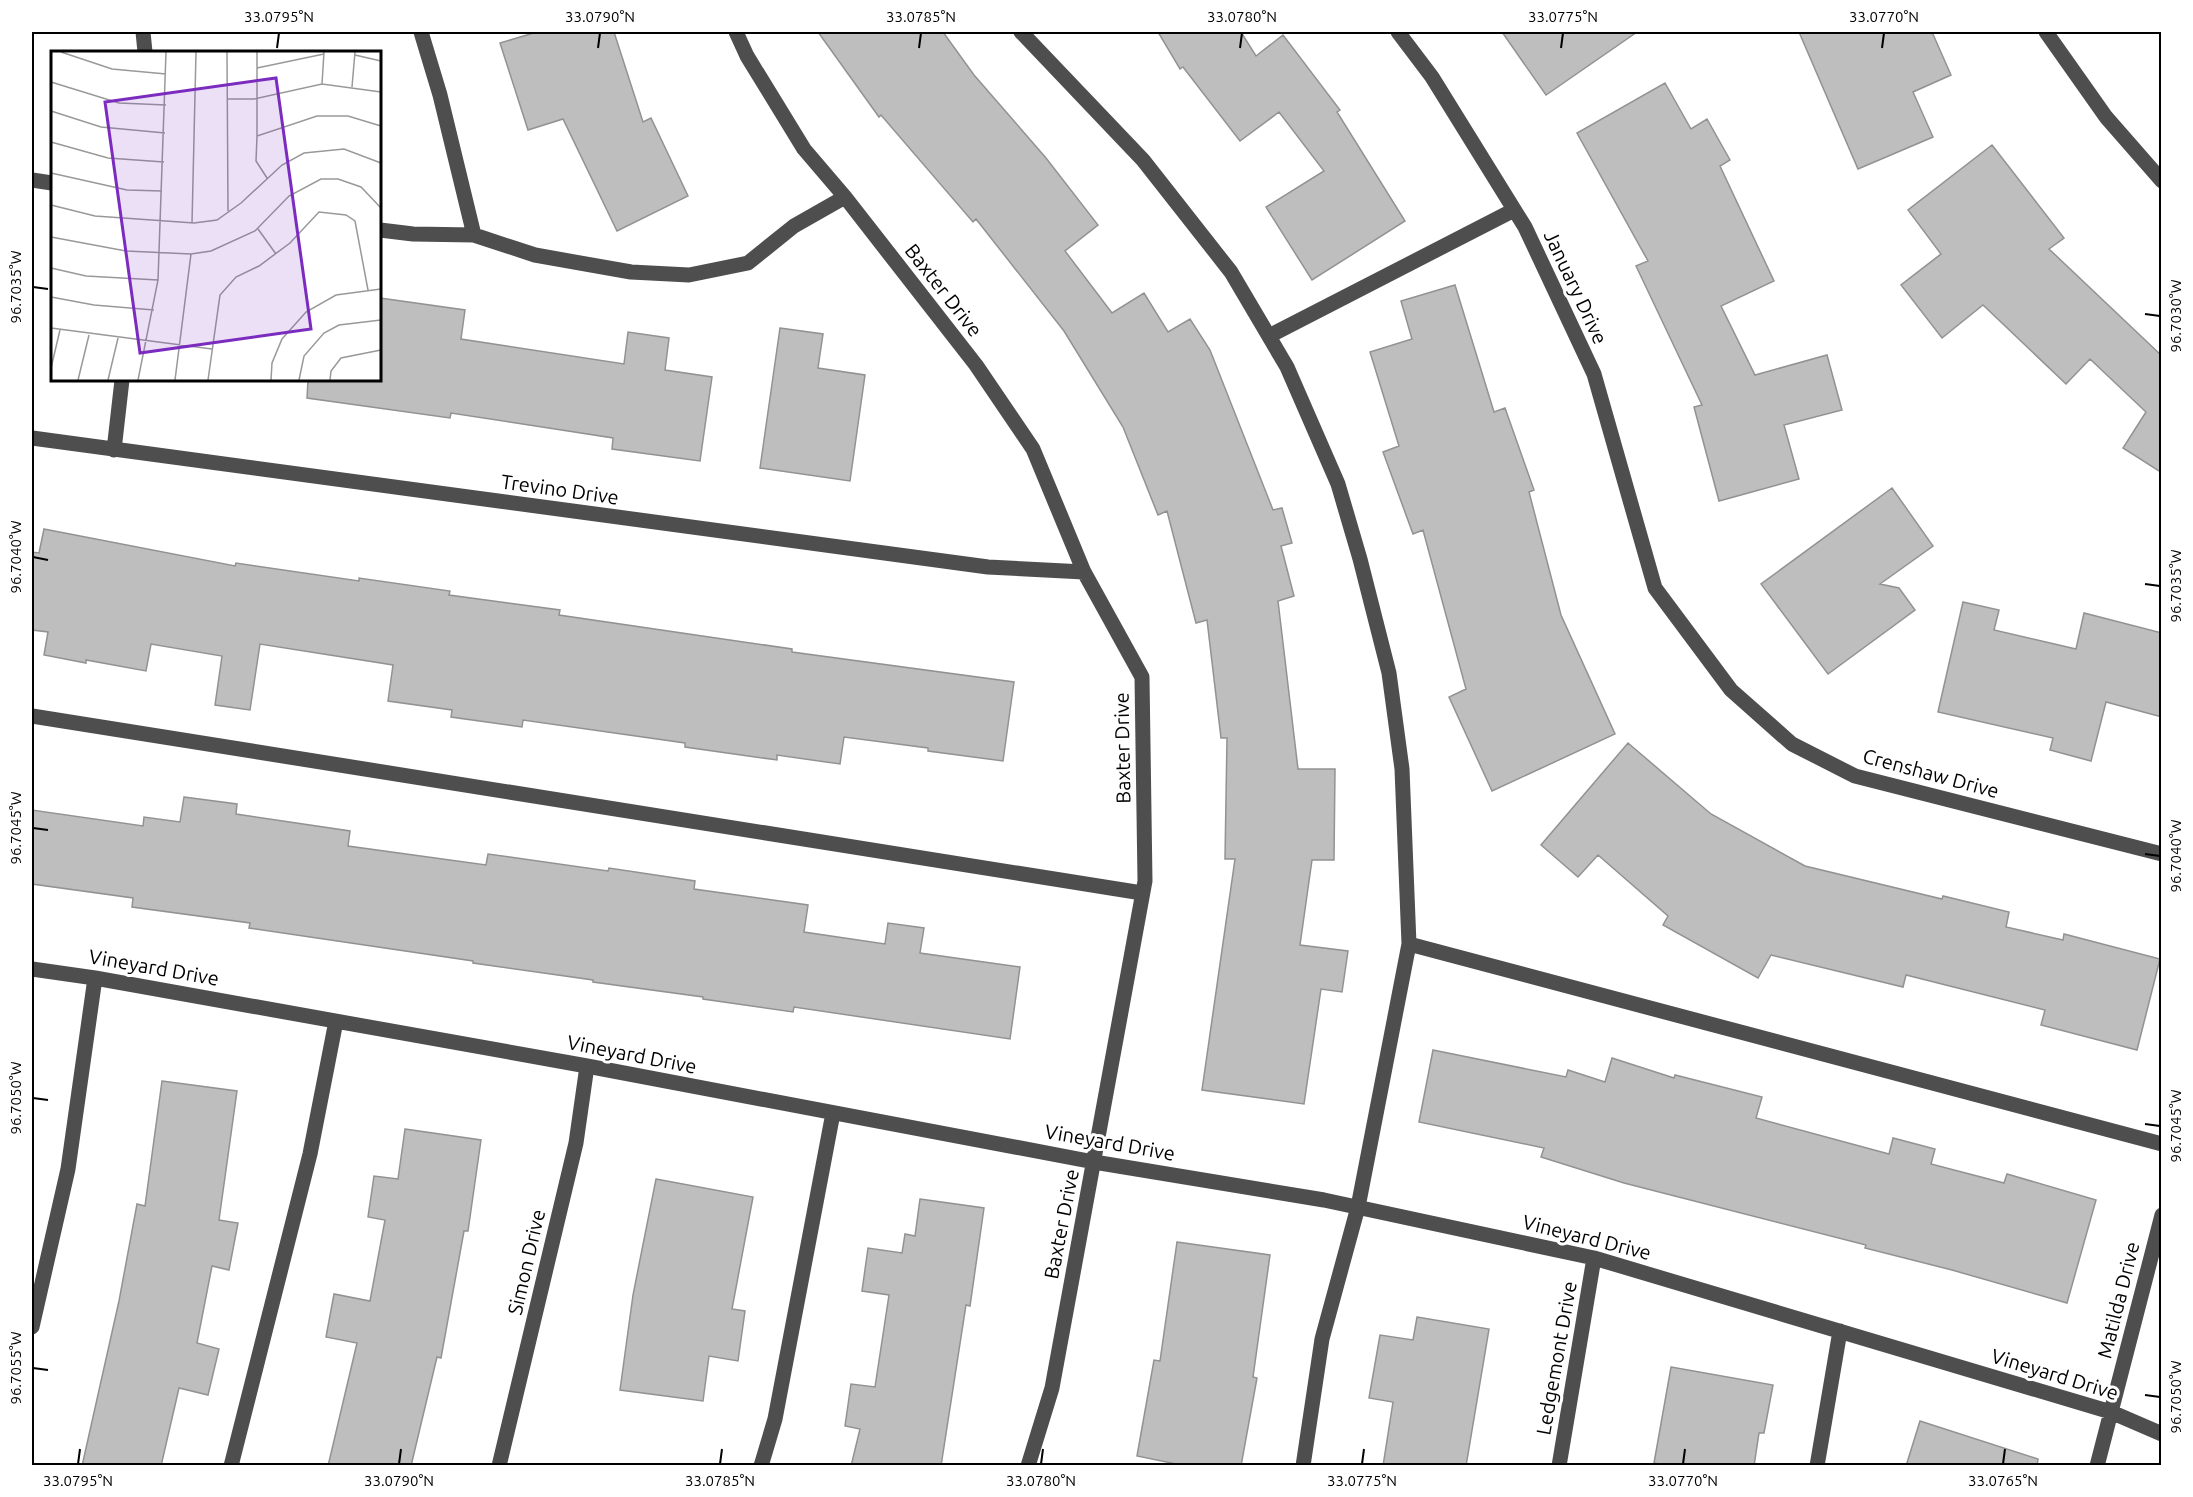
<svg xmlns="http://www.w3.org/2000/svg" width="2193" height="1497" viewBox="0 0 2193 1497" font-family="Ubuntu,sans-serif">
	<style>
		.building { fill: #bebebe; stroke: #929292; stroke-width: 1.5 }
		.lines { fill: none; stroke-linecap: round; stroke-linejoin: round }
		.minor { stroke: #4e4e4e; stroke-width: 15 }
		.ticks { fill: none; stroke: #000; stroke-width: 2 }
		.labels { text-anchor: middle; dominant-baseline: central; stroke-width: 6; stroke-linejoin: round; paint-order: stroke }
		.street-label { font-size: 20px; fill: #000; stroke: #fff }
		.inset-road { fill: none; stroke: #999; stroke-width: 1.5 }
		.view { fill: #7b2cbf; fill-opacity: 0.15; stroke: #7b2cbf; stroke-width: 3 }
		.inset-edge { fill: none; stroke: #000; stroke-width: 3 }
		.neatline { fill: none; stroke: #000; stroke-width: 2 }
		.ticks-label { font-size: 15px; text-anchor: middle; fill: #000 }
	</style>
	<rect width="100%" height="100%" fill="#fff"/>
	<path class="building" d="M 537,32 L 614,32 L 643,122 L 651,118 L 688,196 L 617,231 L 563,119 L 528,130 L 500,43 Z
		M 818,32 L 943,32 L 974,75 L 1046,158 L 1098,225 L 1065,251 L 1112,313 L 1144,293 L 1168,332 L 1190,319 L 1210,350 L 1273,510 L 1282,508 L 1292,543 L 1281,546 L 1294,596 L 1278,601 L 1298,769 L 1335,769 L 1334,860 L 1312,860 L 1300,945 L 1348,951 L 1342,992 L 1321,989 L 1304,1104 L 1202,1090 L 1235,859 L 1225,859 L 1227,738 L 1221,738 L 1207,620 L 1196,623 L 1167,511 L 1158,515 L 1123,427 L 1064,331 L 976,219 L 973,222 L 881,115 L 879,117 Z
		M 1158,32 L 1241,32 L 1256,56 L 1283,35 L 1340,110 L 1337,112 L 1405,221 L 1312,280 L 1266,207 L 1324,171 L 1279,112 L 1240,141 L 1183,67 L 1180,69 Z
		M 1502,32 L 1637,32 L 1546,95 Z
		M 1799,32 L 1932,32 L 1951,75 L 1913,92 L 1933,137 L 1858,169 Z
		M 1665,83 L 1691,129 L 1707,119 L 1730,160 L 1720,166 L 1774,281 L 1721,306 L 1755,375 L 1827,355 L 1842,410 L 1784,425 L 1799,479 L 1719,501 L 1694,407 L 1702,405 L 1636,266 L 1648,261 L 1577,133 Z
		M 1992,145 L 2064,238 L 2049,249 L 2162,356 L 2162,473 L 2123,448 L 2146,412 L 2090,359 L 2066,384 L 1983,305 L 1942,338 L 1901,285 L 1941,254 L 1908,210 Z
		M 1455,285 L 1494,412 L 1505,408 L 1534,490 L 1529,492 L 1561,615 L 1615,734 L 1492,791 L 1449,697 L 1466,689 L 1423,530 L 1413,534 L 1383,452 L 1399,446 L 1370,352 L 1412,339 L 1401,301 Z
		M 380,298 L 465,310 L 461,339 L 624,364 L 628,332 L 669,338 L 665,370 L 712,377 L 700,461 L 612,449 L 613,438 L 451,413 L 450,418 L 307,398 L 308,380 L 380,380 Z
		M 780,328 L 823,334 L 818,368 L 865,375 L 850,481 L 760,468 Z
		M 1892,488 L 1933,546 L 1880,584 L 1899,588 L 1915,610 L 1828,674 L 1761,584 Z
		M 44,529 L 235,566 L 236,563 L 359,581 L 359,578 L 450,591 L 449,595 L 560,610 L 559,615 L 792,649 L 792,652 L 1014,682 L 1003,761 L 928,751 L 928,748 L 844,737 L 840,764 L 777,755 L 777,760 L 685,747 L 685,743 L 523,720 L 522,727 L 451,717 L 452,710 L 388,701 L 393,665 L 260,644 L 250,710 L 215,705 L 222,656 L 151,644 L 146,671 L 86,660 L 86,663 L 44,655 L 48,632 L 32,630 L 32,552 L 39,553 Z
		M 1963,602 L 1999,610 L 1994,630 L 2076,649 L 2084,613 L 2162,633 L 2162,717 L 2106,702 L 2091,761 L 2050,750 L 2053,738 L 1938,712 Z
		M 1628,743 L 1711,814 L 1805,866 L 1942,899 L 1943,896 L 2009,912 L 2006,927 L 2063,940 L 2064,934 L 2160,959 L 2137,1050 L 2041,1025 L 2045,1010 L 1906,975 L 1903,987 L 1771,955 L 1758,978 L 1663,925 L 1668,916 L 1598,855 L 1578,877 L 1541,845 Z
		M 184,797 L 237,804 L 236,814 L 350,831 L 348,846 L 486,865 L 488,854 L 608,871 L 609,868 L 695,881 L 694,889 L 808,905 L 804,932 L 885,944 L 888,923 L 924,928 L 920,953 L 1020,967 L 1010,1039 L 794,1007 L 793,1012 L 703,999 L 703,997 L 593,982 L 593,980 L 473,963 L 473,961 L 249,928 L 250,923 L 132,907 L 133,898 L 32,884 L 32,810 L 143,826 L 144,817 L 180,822 Z
		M 1433,1050 L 1566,1077 L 1568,1070 L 1605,1082 L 1612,1058 L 1674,1078 L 1675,1075 L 1762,1097 L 1756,1118 L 1889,1154 L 1893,1138 L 1935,1149 L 1931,1164 L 2004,1183 L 2007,1174 L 2096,1200 L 2067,1303 L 1952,1270 L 1865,1248 L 1866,1245 L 1624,1183 L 1541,1157 L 1544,1148 L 1419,1122 Z
		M 162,1081 L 237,1091 L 219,1220 L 238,1223 L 229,1270 L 212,1266 L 197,1343 L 219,1349 L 208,1395 L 179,1388 L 161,1466 L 82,1466 L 119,1301 L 137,1204 L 145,1206 Z
		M 405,1129 L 481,1140 L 468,1231 L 464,1231 L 441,1358 L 437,1357 L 411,1466 L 328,1466 L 357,1343 L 326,1337 L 334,1294 L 370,1301 L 385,1220 L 368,1217 L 374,1176 L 398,1179 Z
		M 656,1179 L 753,1197 L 732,1309 L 745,1311 L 738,1361 L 709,1356 L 703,1401 L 620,1390 L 633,1295 Z
		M 920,1199 L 984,1208 L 970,1306 L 966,1305 L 941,1466 L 851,1466 L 860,1429 L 845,1426 L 851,1384 L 875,1387 L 889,1295 L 862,1291 L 868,1248 L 902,1253 L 905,1234 L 915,1236 Z
		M 1177,1242 L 1270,1255 L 1253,1377 L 1257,1378 L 1241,1466 L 1186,1466 L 1137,1456 L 1154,1360 L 1160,1361 Z
		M 1417,1317 L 1489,1329 L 1466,1466 L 1383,1466 L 1393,1402 L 1369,1398 L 1380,1335 L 1413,1340 Z
		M 1671,1367 L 1773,1385 L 1764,1433 L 1759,1433 L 1754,1466 L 1669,1466 L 1654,1463 Z
		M 1920,1421 L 2038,1459 L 2037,1466 L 1906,1466 Z"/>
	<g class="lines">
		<path class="minor" d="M 143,32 L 145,52
			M 421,32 L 440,95 L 474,235 L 535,255 L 631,272 L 689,275 L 748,263 L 794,226 L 845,197
			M 736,32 L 747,56 L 804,149 L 845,197 L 976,365 L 1033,449 L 1084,572 L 1142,677 L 1145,881 L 1052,1388 L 1028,1466
			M 1021,32 L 1143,160 L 1231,272 L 1287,367 L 1338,484 L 1360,559 L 1389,673 L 1402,769 L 1409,944 L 1358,1207 L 1322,1339 L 1303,1466
			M 1398,32 L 1432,77 L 1525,227 L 1594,374 L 1655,588 L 1731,690 L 1792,744 L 1855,776 L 2162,854
			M 2046,32 L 2106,117 L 2162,181
			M 32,180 L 52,183
			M 380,230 L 413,234 L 474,235
			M 1269,336 L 1514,210
			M 32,438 L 988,567 L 1084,572
			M 114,450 L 122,380
			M 32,716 L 1142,893
			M 1409,944 L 2162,1144
			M 32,969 L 95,978 L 587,1066 L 1094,1162 L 1324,1200 L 1594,1258 L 2111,1412 L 2162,1434
			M 32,1327 L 68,1169 L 95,978
			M 231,1466 L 310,1154 L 336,1021
			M 499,1466 L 576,1143 L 587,1066
			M 761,1466 L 775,1419 L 833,1113
			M 1559,1466 L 1594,1258
			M 1817,1466 L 1840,1331
			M 2097,1466 L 2162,1215"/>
	</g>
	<path class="ticks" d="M 277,48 L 279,33M 598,48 L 600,33M 919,48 L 921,33M 1240,48 L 1242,33M 1561,48 L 1563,33M 1882,48 L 1884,33M 33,287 L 48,289M 2145,314 L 2160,316M 33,557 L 48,560M 2145,584 L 2160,586M 33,828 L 48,830M 2145,854 L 2160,856M 33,1098 L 48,1100M 2145,1124 L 2160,1126M 33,1368 L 48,1370M 2145,1395 L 2160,1397M 78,1464 L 80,1449M 399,1464 L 401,1449M 720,1464 L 722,1449M 1041,1464 L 1043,1449M 1362,1464 L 1364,1449M 1683,1464 L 1685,1449M 2003,1464 L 2005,1449"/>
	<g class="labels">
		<g class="street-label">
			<text transform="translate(1576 287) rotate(65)">January Drive</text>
			<text transform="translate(944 290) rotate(52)">Baxter Drive</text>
			<text transform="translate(560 489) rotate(8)">Trevino Drive</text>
			<text transform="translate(1122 748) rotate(-91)">Baxter Drive</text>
			<text transform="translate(1931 773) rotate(15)">Crenshaw Drive</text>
			<text transform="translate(154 967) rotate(10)">Vineyard Drive</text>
			<text transform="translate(632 1054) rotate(11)">Vineyard Drive</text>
			<text transform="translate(1110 1142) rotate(10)">Vineyard Drive</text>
			<text transform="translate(1061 1224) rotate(-79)">Baxter Drive</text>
			<text transform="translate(1587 1237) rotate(14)">Vineyard Drive</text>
			<text transform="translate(526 1262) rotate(-77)">Simon Drive</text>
			<text transform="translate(2118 1300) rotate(-76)">Matilda Drive</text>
			<text transform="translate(1556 1358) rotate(-80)">Ledgemont Drive</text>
			<text transform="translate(2055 1374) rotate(17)">Vineyard Drive</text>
		</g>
	</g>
	<g transform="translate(51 51)">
		<rect width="330" height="330" fill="#fff"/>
		<path class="inset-road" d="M 10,1 L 61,18 L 115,23M 176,1 L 177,160M 304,4 L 330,10M 206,17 L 273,3M 0,31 L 68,52 L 115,54M 271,33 L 273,1M 301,36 L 304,1M 176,48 L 203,48 L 271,33 L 330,41M 0,60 L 50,76 L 114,82M 206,85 L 206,1M 0,91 L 57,107 L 113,111M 0,122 L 76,139 L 111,140M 216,127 L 205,110 L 206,85 L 266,65 L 297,65 L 330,75M 0,154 L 44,165 L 143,172 L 166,169 L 190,152 L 231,114 L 253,102 L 293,98 L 330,112M 141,172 L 145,1M 207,178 L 225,203M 0,186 L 75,200 L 140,203 L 160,200 L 204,180 L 238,145 L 270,128 L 287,128 L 310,136 L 330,157M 0,217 L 35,225 L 107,229M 0,246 L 43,254 L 103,259M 0,277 L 161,298M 0,317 L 9,279M 27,329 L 38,284M 57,329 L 67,287M 87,329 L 107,229 L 115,1M 124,329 L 140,203M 157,329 L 169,244 L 185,226 L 208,215 L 239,192 L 268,161 L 295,164 L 304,170 L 317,239M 220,329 L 221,312 L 231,288 L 255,261 L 285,244 L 330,238M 248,329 L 253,305 L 273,282 L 288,274 L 330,269M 279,329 L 280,320 L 290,307 L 330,299"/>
		<path class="view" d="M 225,27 L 260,278 L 89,302 L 54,51 Z"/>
		<rect width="330" height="330" class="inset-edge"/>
	</g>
	<rect width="2193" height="1497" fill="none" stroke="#ffffff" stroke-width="66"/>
	<rect x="33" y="33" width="2127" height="1431" class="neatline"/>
	<g class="ticks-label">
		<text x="279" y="22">33.0795°N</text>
		<text x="600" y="22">33.0790°N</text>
		<text x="921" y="22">33.0785°N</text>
		<text x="1242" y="22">33.0780°N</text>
		<text x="1563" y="22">33.0775°N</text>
		<text x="1884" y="22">33.0770°N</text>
		<text transform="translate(16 287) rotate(-90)" y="5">96.7035°W</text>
		<text transform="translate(2176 316) rotate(-90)" y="5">96.7030°W</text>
		<text transform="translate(16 557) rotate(-90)" y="5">96.7040°W</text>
		<text transform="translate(2176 586) rotate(-90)" y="5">96.7035°W</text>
		<text transform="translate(16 828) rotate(-90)" y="5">96.7045°W</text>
		<text transform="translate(2176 856) rotate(-90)" y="5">96.7040°W</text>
		<text transform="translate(16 1098) rotate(-90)" y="5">96.7050°W</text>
		<text transform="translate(2176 1126) rotate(-90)" y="5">96.7045°W</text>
		<text transform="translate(16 1368) rotate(-90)" y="5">96.7055°W</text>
		<text transform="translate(2176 1397) rotate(-90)" y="5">96.7050°W</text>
		<text x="78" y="1486">33.0795°N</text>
		<text x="399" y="1486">33.0790°N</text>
		<text x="720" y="1486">33.0785°N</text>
		<text x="1041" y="1486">33.0780°N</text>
		<text x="1362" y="1486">33.0775°N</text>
		<text x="1683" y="1486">33.0770°N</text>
		<text x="2003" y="1486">33.0765°N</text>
	</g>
</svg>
